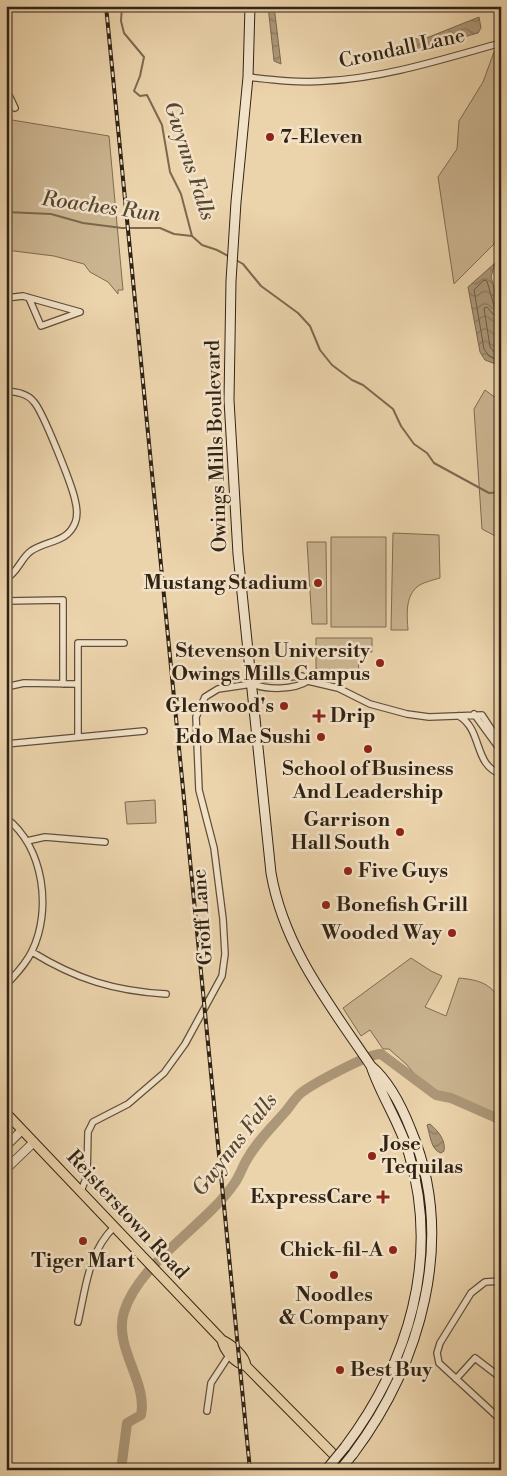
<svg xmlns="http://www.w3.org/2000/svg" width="507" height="1476" viewBox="0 0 507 1476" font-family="'Libre Bodoni',serif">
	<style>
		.park { fill: #cbb591; stroke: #7e6c52 }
		.water { fill: url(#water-waves); stroke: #7b6950 }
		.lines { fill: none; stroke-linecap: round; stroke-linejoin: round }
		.shore { stroke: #6e5d46; stroke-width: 1 }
		.stream { stroke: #7b6950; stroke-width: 2 }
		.river { stroke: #ac9778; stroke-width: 10 }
		.minor-casing { stroke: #604f3a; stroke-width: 8 }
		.tertiary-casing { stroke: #604f3a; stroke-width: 10 }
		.secondary-casing { stroke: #312314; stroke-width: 11 }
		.primary-casing { stroke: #312314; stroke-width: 11 }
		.minor { stroke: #f2e2c8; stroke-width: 5.5 }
		.tertiary { stroke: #f2e2c8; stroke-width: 8 }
		.secondary { stroke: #f2e2c8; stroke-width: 9 }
		.primary { stroke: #ebd3ab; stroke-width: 9 }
		.rail-casing { stroke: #312314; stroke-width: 4 }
		.rail { stroke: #f2e2c8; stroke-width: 2; stroke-dasharray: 5.5; stroke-linecap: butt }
		.secondary-bridge-casing { stroke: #312314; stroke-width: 11; stroke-linecap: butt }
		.secondary-bridge { stroke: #f2e2c8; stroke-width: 9 }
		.poi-dot { fill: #8f2418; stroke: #f2e2c8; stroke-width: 2 }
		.labels { text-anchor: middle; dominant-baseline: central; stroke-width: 5; stroke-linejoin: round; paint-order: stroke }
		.street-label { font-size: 20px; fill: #312314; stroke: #f2e2c8 }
		.poi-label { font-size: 20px; font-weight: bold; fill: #312314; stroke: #f2e2c8; text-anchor: end }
		.water-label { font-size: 21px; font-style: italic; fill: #564632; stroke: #f2e2c8 }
	</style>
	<defs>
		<pattern id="water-waves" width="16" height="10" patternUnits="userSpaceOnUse" patternTransform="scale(1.25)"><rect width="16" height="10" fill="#ac9778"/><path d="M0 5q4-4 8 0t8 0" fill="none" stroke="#8d7b61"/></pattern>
	</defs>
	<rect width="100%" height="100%" fill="#ebd3ab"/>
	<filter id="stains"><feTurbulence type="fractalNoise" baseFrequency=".004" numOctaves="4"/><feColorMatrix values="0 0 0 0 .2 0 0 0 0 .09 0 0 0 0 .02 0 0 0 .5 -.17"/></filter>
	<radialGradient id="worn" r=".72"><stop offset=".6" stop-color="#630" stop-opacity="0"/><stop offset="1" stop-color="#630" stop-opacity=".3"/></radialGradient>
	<path class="park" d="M 501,50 L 501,227 L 494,244 L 454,284 L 438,177 L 457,149 L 459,121 L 483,82 L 494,52 Z
		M 6,119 L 109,136 L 123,290 L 118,290 L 118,294 L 108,282 L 90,272 L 84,264 L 54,256 L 6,250 Z
		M 485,390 L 493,396 L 501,398 L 501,539 L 482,529 L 474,409 Z
		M 393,533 L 439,535 L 440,578 C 433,580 421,583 417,587 C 405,597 407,616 408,630 L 391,630 Z
		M 331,537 L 386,537 L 386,627 L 331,627 Z
		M 307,542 L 326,542 L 327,624 L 312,624 Z
		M 316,638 L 372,638 L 372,652 L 358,651 L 359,677 L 316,675 Z
		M 155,800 L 156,823 L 127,824 L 125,802 Z
		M 411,958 L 431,971 L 442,976 L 425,1007 L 446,1016 L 459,978 C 479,980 491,983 501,1002 L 501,1120 L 458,1103 L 436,1098 L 406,1064 L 389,1049 L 383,1049 L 370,1030 L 361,1036 L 343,1008 Z"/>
	<path class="water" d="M 268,6 L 274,6 L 281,64 L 274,61 Z
		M 479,17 L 481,28 L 478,33 L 419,49 L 411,50 L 406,46 L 407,40 L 429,37 Z
		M 495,263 L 491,277 L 501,312 L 501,366 L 485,360 L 480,352 L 468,287 Z
		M 430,1124 C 438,1131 446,1140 444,1151 L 441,1153 C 431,1150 430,1135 427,1125 Z"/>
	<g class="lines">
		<path class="shore" d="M 501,309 L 494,306 L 487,281 L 484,280 L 474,290 L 484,349 L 489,356 L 501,361
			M 501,316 L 493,314 L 487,307 L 484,308 L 490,347 L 494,352 L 501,354"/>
		<path class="stream" d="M 122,6 L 121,21 L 124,33 L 144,57 L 140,76 L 134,91 L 140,96 L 147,95 L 162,125 L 170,172 L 181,194 L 192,236 L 202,245 L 217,250 L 230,257
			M 6,212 L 51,214 L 83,223 L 122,228 L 160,228 L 174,234 L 192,236
			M 236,260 L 243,264 L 261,286 L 298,313 L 310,326 L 320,350 L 332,365 L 352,380 L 363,385 L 393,409 L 401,426 L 414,444 L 427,453 L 434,463 L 489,493 L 501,492"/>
		<path class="river" d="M 121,1470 L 127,1423 L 141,1415 C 148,1382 113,1347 124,1312 C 139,1263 204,1227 234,1184 C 239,1177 242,1168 246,1161 C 257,1141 272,1127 286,1111 C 291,1105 295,1098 301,1093 C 311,1085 369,1053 381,1054 L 436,1095 L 451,1098 L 501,1120"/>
		<g class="minor-casing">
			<path id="minor" d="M 248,77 C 274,80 299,83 325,81 C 385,78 443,59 501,43
				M 6,89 L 15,108
				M 6,298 L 23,296 L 80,312
				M 29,298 L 41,326 L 80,312
				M 6,391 C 16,392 27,393 34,402 C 43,412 72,485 75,500 C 77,508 78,516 75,523 C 67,543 47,540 31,551 C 21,558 18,572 6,579
				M 6,601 L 63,600 L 63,684
				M 252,684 C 268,690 294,690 308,681
				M 6,687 L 24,683 L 78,684
				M 474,714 L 501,751
				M 459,716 C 483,730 473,765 501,774
				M 78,737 L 78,643 L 124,643
				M 6,744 L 144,731
				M 6,818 C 44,847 52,910 32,951 C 26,964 16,974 6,985
				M 27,841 L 45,837 L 105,842
				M 32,952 C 76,979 114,991 166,994
				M 81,1191 L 87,1176 L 88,1132 L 93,1122 L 128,1104 L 164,1073 L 185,1044 L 222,976 L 225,954 L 223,919 L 214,848 L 199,790 L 196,717 L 205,697 L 218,689 L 252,684 L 262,679 L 302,676 L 308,681 L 338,688 L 370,704 L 407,714 L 429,717 L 482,715 L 501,744
				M 501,1281 L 485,1282 L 471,1293 L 440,1343 L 437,1353 L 439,1363 L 501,1420
				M 78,1322 C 86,1287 88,1253 114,1227
				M 456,1379 L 475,1358 L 501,1378
				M 207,1411 L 211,1383 L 230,1354"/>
		</g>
		<g class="tertiary-casing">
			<path id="tertiary" d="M 6,1146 L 22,1130
				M 6,1169 L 34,1142"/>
		</g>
		<g class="secondary-casing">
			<path id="secondary" d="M 250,6 L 248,77 L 236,202 L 231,281 L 229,400 L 238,554 L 271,873 C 284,948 330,1005 371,1066 C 390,1082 402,1107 411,1130 C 457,1239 421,1363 353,1454
				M 345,1447 C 409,1362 440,1258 409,1154 C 400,1123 381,1096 371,1066"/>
		</g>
		<g class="primary-casing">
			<path id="primary" d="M 6,1113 L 222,1340 C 231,1344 245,1356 246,1366
				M 222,1340 C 224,1351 235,1363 246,1366 L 349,1470"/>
		</g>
		<use href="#minor" class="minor"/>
		<use href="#tertiary" class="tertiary"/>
		<use href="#secondary" class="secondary"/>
		<use href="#primary" class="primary"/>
		<g class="rail-casing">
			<path id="rail" d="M 106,6 L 250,1470"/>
		</g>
		<use href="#rail" class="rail"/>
		<g class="secondary-bridge-casing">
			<path id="secondary-bridge" d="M 326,1470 L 345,1447
				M 340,1470 L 353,1454"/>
		</g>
		<use href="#secondary-bridge" class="secondary-bridge"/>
	</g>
	<g class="poi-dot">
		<circle cx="270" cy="137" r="5"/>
		<circle cx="318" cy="583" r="5"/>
		<circle cx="380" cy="663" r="5"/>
		<circle cx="284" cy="706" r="5"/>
		<path d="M316.5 708.5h5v5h5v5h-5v5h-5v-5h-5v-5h5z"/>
		<circle cx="321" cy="737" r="5"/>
		<circle cx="368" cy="749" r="5"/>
		<circle cx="400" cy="832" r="5"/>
		<circle cx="348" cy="871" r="5"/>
		<circle cx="326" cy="905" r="5"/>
		<circle cx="452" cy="933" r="5"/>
		<circle cx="372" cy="1156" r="5"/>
		<path d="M380.5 1189.5h5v5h5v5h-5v5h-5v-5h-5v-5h5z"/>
		<circle cx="83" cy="1241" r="5"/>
		<circle cx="393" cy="1250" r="5"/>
		<circle cx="334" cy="1275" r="5"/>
		<circle cx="340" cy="1370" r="5"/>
	</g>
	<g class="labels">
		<g class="street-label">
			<text transform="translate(402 49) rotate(-12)">Crondall Lane</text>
			<text transform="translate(217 446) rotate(-92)">Owings Mills Boulevard</text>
			<text transform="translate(203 917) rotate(-94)">Groff Lane</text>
			<text transform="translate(127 1215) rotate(47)">Reisterstown Road</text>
		</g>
		<g class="poi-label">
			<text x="280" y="137" text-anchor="start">7-Eleven</text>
			<text x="308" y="583">Mustang Stadium</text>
			<text x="370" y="651">Stevenson University<tspan x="370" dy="23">Owings Mills Campus</tspan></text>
			<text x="274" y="706">Glenwood's</text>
			<text x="330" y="716" text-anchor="start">Drip</text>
			<text x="311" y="737">Edo Mae Sushi</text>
			<text x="368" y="769" text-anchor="middle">School of Business<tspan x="368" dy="23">And Leadership</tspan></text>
			<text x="390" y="820">Garrison<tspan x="390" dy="23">Hall South</tspan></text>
			<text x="358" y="871" text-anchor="start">Five Guys</text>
			<text x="336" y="905" text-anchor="start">Bonefish Grill</text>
			<text x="442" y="933">Wooded Way</text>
			<text x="382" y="1144" text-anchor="start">Jose<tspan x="382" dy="23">Tequilas</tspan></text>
			<text x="372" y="1197">ExpressCare</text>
			<text x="383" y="1250">Chick-fil-A</text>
			<text x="83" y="1261" text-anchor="middle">Tiger Mart</text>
			<text x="334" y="1295" text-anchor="middle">Noodles<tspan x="334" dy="23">&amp; Company</tspan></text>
			<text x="350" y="1370" text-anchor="start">Best Buy</text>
		</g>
		<g class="water-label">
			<text transform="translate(189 161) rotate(72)">Gwynns Falls</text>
			<text transform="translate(101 207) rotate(8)">Roaches Run</text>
			<text transform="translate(235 1145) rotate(-52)">Gwynns Falls</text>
		</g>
	</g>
	<rect width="507" height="1476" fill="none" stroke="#ebd3ab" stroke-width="25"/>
	<rect x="8" y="8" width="492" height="1461" fill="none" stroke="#312314" stroke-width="2.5"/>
	<rect x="12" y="12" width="482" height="1451" fill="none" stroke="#312314"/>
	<rect width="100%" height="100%" filter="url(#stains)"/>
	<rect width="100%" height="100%" fill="url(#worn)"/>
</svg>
